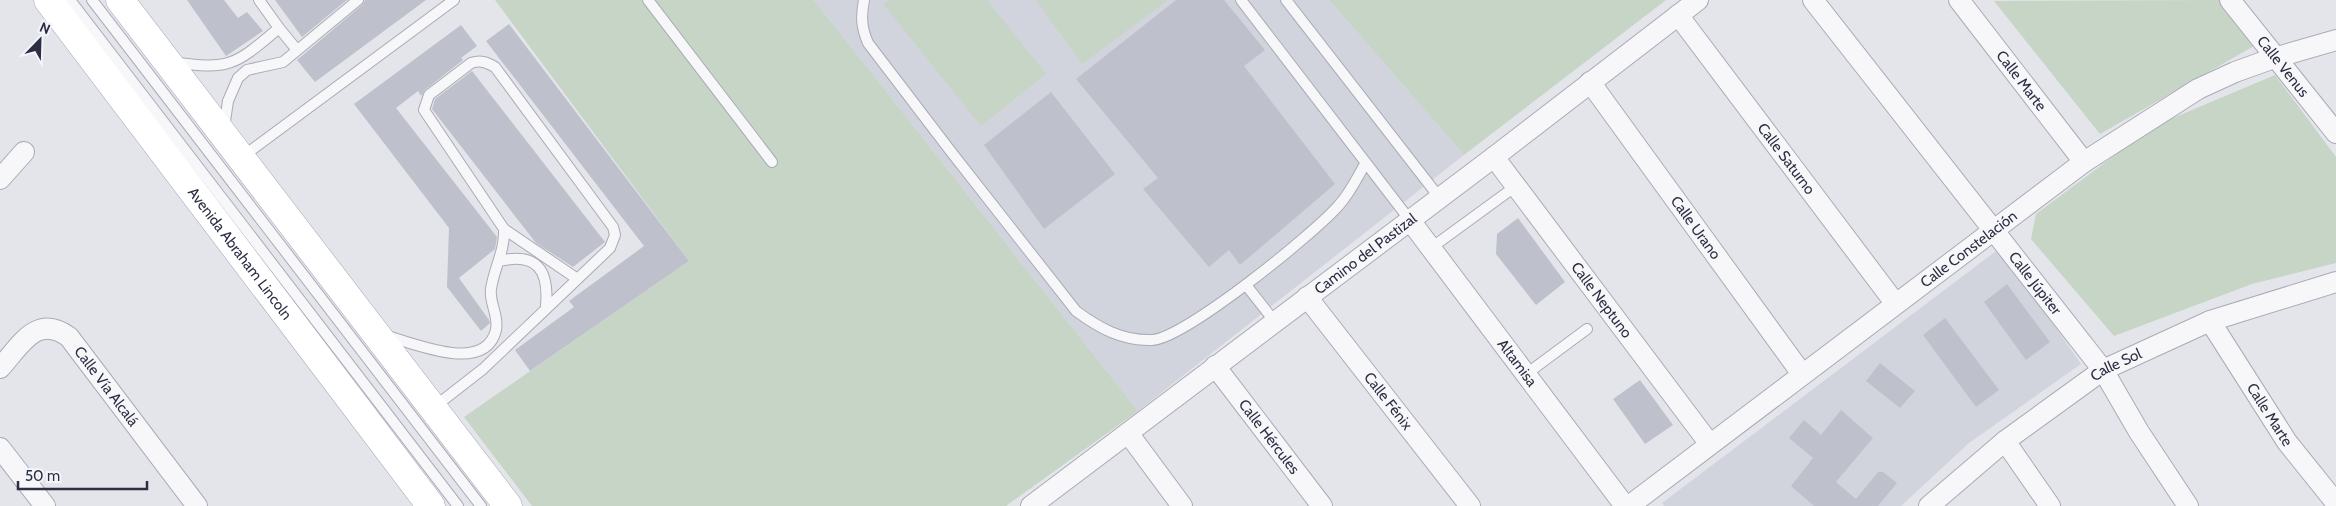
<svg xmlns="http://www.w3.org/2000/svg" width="2336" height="506" viewBox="0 0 2336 506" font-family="Cabin,sans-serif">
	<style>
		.built { fill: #d2d4dd }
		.green { fill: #c6d5c6 }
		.building { fill: #bec0cb }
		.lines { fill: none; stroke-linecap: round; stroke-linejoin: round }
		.lane-casing { stroke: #a9abb6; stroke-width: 12 }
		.street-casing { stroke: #a9abb6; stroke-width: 22 }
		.primary-casing { stroke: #a4a7b7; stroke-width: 29 }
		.lane { stroke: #f7f7fa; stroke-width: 10 }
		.street { stroke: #f7f7fa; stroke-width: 20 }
		.primary { stroke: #fff; stroke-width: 28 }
		.labels { text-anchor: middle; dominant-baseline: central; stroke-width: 4.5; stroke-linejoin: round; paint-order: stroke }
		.street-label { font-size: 15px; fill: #2c2f44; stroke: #f4f5f9 }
	</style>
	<rect width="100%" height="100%" fill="#e4e5eb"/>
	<path class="built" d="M 814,0 L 1329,0 L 1464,155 L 1138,411 Z
		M 2000,248 L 2081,364 L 1969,443 L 1901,506 L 1664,506 L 1662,503 Z"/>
	<path class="green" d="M 495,0 L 814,0 L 1138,411 L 1006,506 L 532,506 L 464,417 L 689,261 Z
		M 889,0 L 987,0 L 1046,74 L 981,126 L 883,4 Z
		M 1036,0 L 1168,0 L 1082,64 Z
		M 1329,0 L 1666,0 L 1464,155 Z
		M 2219,0 L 2254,46 L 2100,134 L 1994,1 Z
		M 2275,75 L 2336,157 L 2336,263 L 2252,284 L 2114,336 L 2031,239 L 2036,214 L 2154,126 Z"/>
	<path class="building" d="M 187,0 L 224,0 L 238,18 L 247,12 L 263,31 L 226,56 Z
		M 275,0 L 347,0 L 302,37 Z
		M 365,0 L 426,0 L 315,82 L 297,60 L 362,5 Z
		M 1176,0 L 1224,0 L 1265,50 L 1244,66 L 1335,184 L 1240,265 L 1229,250 L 1209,267 L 1143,189 L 1158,178 L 1076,79 Z
		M 509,24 L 689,261 L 530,371 L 515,350 L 574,307 L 569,301 L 644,246 L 486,41 Z
		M 461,25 L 477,46 L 461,58 L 463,60 L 425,90 L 421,96 L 418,91 L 396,108 L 497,237 L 495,249 L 459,278 L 489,320 L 490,323 L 481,331 L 447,287 L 449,228 L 354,104 Z
		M 472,71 L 605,242 L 573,267 L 536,243 L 432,109 L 435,99 Z
		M 1051,92 L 1115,174 L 1044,229 L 984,145 Z
		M 1518,218 L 1565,282 L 1536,305 L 1496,254 L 1497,234 Z
		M 2007,284 L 2050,342 L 2026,360 L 1984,302 Z
		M 1945,318 L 1999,390 L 1976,407 L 1923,335 Z
		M 1880,363 L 1915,391 L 1900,408 L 1866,381 Z
		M 1640,380 L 1673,425 L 1645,444 L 1613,399 Z
		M 1841,410 L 1873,438 L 1836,482 L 1856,499 L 1878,472 L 1883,472 L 1897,483 L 1878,506 L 1814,506 L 1791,486 L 1813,458 L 1789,438 L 1804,420 L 1821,435 Z"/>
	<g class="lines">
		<g class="lane-casing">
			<path id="lane" d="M 70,0 L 458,506
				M 92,0 L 481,506
				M 648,0 L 772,162
				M 864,0 C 861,16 861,27 868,43 L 952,153 L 1076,311 C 1099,328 1122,341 1152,340 C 1184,339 1315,233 1339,205 C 1350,193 1357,178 1365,164
				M 1241,0 L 1409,219
				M 1286,0 L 1439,197
				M 279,28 L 297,50
				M 173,62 C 231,71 236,64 279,28 L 259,0
				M 224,128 L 228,101 L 238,78 L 247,70 L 283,62 L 358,0
				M 242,157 L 454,0
				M 504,229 L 576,278
				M 1431,248 L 1516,186
				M 499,261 C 538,252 549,271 546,306
				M 1246,285 L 1275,322
				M 384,335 C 413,343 485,375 496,330 C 499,315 489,303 491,289 C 494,268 505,251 504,229 L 424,110 L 429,95 L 471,63 C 481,60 486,62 495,67 L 613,227 L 615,235 L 610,248 L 483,369 L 433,408
				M 1525,375 L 1587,329"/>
		</g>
		<g class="street-casing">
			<g id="street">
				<path id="s1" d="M 1813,0 L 2103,370 L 2139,432 L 2188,506"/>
				<path id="s2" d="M 1959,0 L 2084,162"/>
				<path id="s3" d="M 2230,0 L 2336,133"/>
				<path id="s4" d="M 1678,15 L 1895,303"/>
				<path id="s5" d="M 1590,82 L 1802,374"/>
				<path id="s6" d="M 1494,157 L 1709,443"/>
				<path d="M 0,179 L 24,152"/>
				<path id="s7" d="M 1409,219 L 1625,506"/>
				<path id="s8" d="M 1307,297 L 1470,506"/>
				<path id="s9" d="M 2210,321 L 2287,442 L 2336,503"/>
				<path id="s10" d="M 1215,366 L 1322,506"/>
				<path id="s11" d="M 0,368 C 21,345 37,313 69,337 L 197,506"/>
				<path d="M 1128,433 L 1182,506"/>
				<path d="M 2005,441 L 2050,506"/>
				<path d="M 0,448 L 45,506"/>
				<path id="s12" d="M 1031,506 L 1494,157 L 1698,0"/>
				<path id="s13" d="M 1629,506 L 2084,162 L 2198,89 L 2235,72 L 2274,58 L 2336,40"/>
				<path id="s14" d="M 1929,506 L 2005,441 L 2103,370 L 2210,321 L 2336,282"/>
			</g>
		</g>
		<g class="primary-casing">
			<g id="primary">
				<path id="s15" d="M 48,0 L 431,506"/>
				<path d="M 120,0 L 508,506"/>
			</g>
		</g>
		<use href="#lane" class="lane"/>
		<use href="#street" class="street"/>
		<use href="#primary" class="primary"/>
	</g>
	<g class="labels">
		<g class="street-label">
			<text stroke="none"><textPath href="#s3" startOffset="85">Calle Venus</textPath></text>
			<text stroke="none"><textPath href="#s2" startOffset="102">Calle Marte</textPath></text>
			<text stroke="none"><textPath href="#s4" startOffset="180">Calle Saturno</textPath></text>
			<text stroke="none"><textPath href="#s5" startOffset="180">Calle Urano</textPath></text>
			<text stroke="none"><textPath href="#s13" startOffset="426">Calle Constelación</textPath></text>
			<text stroke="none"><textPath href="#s15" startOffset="318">Avenida Abraham Lincoln</textPath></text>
			<text stroke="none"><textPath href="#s12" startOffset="419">Camino del Pastizal</textPath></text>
			<text stroke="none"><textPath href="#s1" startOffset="360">Calle Júpiter</textPath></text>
			<text stroke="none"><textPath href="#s6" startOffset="179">Calle Neptuno</textPath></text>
			<text stroke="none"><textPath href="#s7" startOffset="180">Altamisa</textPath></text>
			<text stroke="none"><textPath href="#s14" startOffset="235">Calle Sol</textPath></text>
			<text stroke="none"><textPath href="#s11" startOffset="149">Calle Vía Alcalá</textPath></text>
			<text stroke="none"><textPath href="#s8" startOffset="132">Calle Fénix</textPath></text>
			<text stroke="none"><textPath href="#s9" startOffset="111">Calle Marte</textPath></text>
			<text stroke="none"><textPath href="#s10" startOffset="89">Calle Hércules</textPath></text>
		</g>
	</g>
	<g transform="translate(40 40) rotate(23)" stroke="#f4f5f9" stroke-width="4" paint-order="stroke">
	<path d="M0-4L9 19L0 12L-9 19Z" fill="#2c2f44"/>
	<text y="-8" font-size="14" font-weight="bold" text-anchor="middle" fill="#2c2f44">N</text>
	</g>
	<path d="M18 481v8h129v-8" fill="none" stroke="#2c2f44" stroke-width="2.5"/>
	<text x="25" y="481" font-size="15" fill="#2c2f44" stroke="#f4f5f9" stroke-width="4" paint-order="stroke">50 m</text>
</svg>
